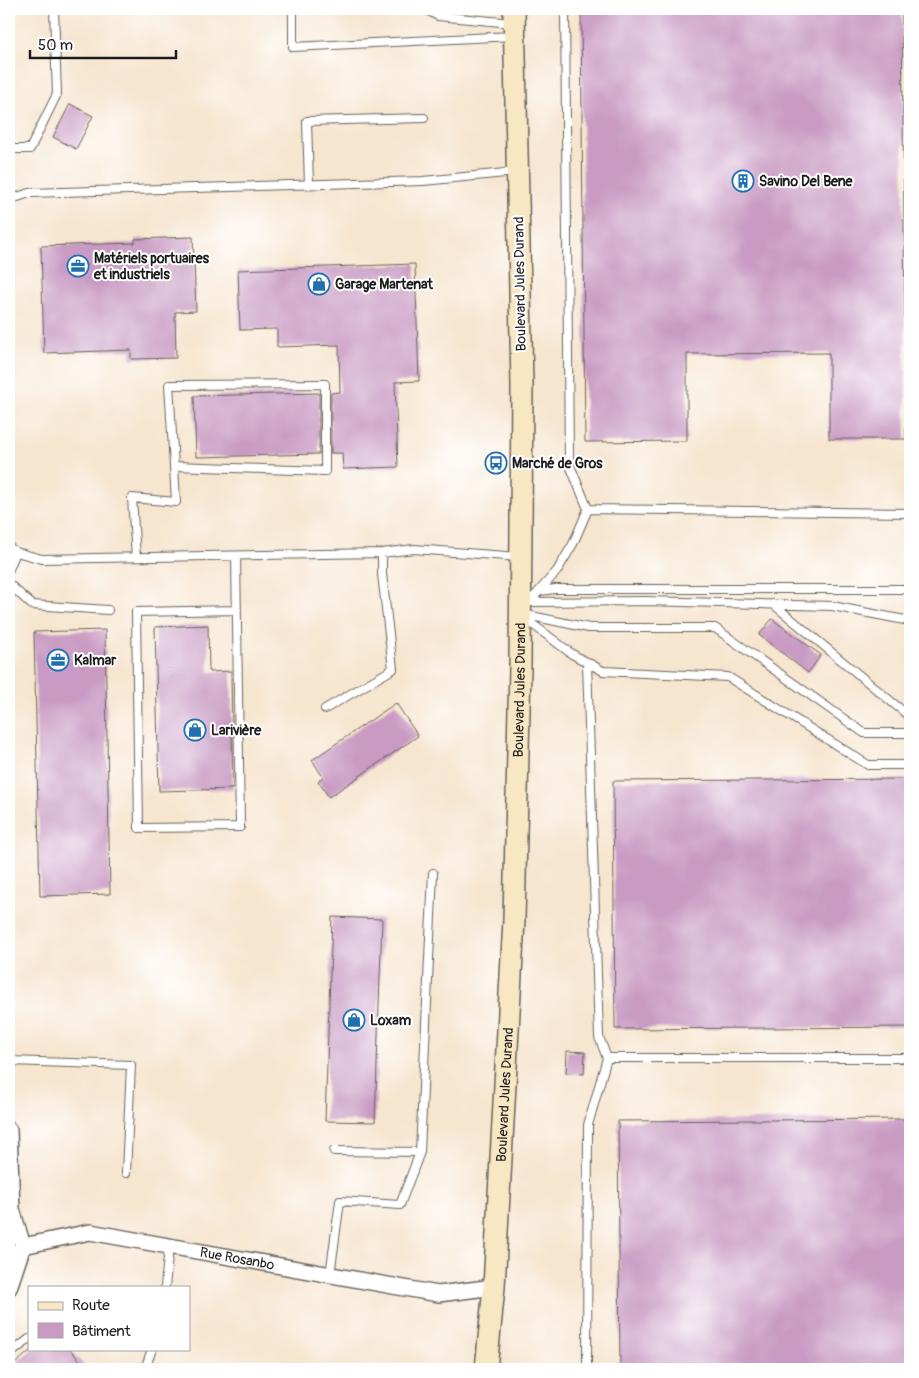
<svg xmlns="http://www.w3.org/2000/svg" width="919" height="1378" viewBox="0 0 919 1378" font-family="Pangolin,sans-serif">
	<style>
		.building { fill: #c99bc4 }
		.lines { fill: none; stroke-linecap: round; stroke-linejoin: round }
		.service-casing { stroke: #68625b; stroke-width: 10 }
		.minor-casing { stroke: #68625b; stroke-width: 18 }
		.secondary-casing { stroke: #68625b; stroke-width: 24 }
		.service { stroke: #fff; stroke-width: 8 }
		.minor { stroke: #fff; stroke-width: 15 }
		.secondary { stroke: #f7e8c3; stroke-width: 21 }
		.labels { text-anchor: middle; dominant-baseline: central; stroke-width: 4; stroke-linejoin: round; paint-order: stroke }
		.poi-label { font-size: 14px; font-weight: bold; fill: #1c1c1c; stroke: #fff; text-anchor: start }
		.street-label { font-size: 14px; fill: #1c1c1c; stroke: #fff }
	</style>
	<rect width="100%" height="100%" fill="#fff"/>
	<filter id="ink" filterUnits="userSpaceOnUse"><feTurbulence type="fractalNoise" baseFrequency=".02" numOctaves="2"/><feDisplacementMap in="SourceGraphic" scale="10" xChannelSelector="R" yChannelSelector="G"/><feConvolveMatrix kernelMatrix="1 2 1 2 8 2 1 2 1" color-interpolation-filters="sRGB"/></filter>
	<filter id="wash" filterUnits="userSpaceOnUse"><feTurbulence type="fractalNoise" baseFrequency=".0096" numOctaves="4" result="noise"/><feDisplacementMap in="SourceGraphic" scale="20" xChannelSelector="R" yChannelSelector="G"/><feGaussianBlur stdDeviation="1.12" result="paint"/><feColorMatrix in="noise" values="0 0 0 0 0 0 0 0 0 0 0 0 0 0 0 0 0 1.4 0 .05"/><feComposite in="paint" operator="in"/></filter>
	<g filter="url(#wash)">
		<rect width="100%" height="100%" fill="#f6e5cf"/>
		<g id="blocks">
			<path class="building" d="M 581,9 L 902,9 L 906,439 L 829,439 L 829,353 L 687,354 L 687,441 L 585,442 Z
				M 70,104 L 93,116 L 76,149 L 53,137 Z
				M 193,237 L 196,311 L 175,312 L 176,358 L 131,359 L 131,350 L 44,353 L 41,246 L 135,243 L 135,239 Z
				M 415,264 L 419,381 L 395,382 L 398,467 L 343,469 L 342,453 L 331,453 L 331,393 L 340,392 L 339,345 L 277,347 L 277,329 L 240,330 L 238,270 Z
				M 319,393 L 319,454 L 196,457 L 194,396 Z
				M 772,619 L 821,655 L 808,673 L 759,635 Z
				M 208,625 L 209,672 L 231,671 L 233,789 L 159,791 L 155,627 Z
				M 105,630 L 110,894 L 40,896 L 34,632 Z
				M 396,703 L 418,736 L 329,797 L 318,781 L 323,777 L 312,760 Z
				M 910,779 L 910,1027 L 615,1029 L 613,781 Z
				M 332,917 L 382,919 L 375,1122 L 325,1121 Z
				M 567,1051 L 585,1052 L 584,1074 L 566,1073 Z
				M 910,1119 L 910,1369 L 620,1369 L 618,1121 Z
				M 32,1349 L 70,1349 L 87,1369 L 9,1369 Z"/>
		</g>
	</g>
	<g filter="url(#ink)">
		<use href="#blocks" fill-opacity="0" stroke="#68625b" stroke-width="1"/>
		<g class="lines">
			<g class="service-casing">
				<path id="service" d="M 293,9 L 293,47 L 513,36
					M 425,9 L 438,16 L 512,23
					M 565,9 L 569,463 L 588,509
					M 9,149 L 30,149 L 57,94 L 54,9
					M 10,149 L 10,199
					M 309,185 L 307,121 L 424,118
					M 9,200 L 29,193 L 423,181 L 516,172
					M 9,547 L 16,552 L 42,559 L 382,553 L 414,549 L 518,557
					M 236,556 L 240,827 L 139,828 L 136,612 L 237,610
					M 136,557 L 132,498 L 176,502 L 174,466 L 325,471 L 325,384 L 169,385 L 174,466
					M 9,569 L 16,552
					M 9,584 L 32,605 L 108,610
					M 540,591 L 555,589 L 910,589
					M 530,602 L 644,601 L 832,606 L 910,621
					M 773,604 L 910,717
					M 525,607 L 557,571 L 573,544 L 588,509 L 910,513
					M 522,614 L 589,628 L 715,628 L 864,733 L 910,733
					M 523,617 L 572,654 L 603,671 L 728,677 L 868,765 L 910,765
					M 587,662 L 599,1037 L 607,1058
					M 325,709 L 393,669 L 382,574 L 382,553
					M 9,1061 L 131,1065 L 126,1173
					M 334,1151 L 420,1152
					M 9,1250 L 23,1246
					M 330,1275 L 340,1201 L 400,1205 L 420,1152 L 433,873
					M 165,1287 L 169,1246
					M 9,1355 L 29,1339
					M 145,1369 L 152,1349
					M 587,1369 L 588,1125 L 607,1058 L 910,1058"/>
			</g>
			<g class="minor-casing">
				<g id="minor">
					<path d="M 9,1130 L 12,1209 L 23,1246"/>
					<path id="s1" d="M 23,1246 L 90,1232 L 438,1294 L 494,1287"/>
					<path d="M 9,1288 L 23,1246"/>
				</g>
			</g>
			<g class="secondary-casing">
				<g id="secondary">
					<path id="s2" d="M 486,1369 L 494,1287 L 514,920 L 520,667 L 522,385 L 514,9"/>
				</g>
			</g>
			<use href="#service" class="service"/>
			<use href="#minor" class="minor"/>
			<use href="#secondary" class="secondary"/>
		</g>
	</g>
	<defs>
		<g id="building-ring" transform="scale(1.125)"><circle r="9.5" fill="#fff" stroke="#1f6fb2" stroke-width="1.5"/><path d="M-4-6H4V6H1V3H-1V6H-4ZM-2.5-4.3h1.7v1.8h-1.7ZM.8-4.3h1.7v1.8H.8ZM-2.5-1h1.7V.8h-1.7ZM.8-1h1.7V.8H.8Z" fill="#1f6fb2"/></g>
		<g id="office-ring" transform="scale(1.125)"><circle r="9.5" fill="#fff" stroke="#1f6fb2" stroke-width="1.5"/><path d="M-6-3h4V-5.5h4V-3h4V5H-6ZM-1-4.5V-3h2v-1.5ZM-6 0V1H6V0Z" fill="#1f6fb2"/></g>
		<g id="shop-ring" transform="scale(1.125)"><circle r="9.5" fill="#fff" stroke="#1f6fb2" stroke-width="1.5"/><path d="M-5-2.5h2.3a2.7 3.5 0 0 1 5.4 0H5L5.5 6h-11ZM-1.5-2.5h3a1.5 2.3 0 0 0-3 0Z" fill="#1f6fb2"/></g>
		<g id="bus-ring" transform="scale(1.125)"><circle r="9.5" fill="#fff" stroke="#1f6fb2" stroke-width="1.5"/><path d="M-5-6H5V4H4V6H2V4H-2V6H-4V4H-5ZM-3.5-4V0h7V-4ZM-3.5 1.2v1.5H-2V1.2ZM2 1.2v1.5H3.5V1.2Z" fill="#1f6fb2"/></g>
	</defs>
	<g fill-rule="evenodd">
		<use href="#building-ring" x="743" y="181"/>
		<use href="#office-ring" x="78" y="266"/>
		<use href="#shop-ring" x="319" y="284"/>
		<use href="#bus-ring" x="496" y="463"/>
		<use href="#office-ring" x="58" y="660"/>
		<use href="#shop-ring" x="195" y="730"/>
		<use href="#shop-ring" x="354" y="1020"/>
	</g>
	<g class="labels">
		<g class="poi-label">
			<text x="759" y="181">Savino Del Bene</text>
			<text x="94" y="258">Matériels portuaires<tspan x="94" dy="16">et industriels</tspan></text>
			<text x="335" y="284">Garage Martenat</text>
			<text x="512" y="463">Marché de Gros</text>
			<text x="74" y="660">Kalmar</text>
			<text x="211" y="730">Larivière</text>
			<text x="370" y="1020">Loxam</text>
		</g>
		<g class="street-label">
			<text transform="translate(520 284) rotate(-91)">Boulevard Jules Durand</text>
			<text stroke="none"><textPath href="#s2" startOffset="680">Boulevard Jules Durand</textPath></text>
			<text stroke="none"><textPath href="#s2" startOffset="275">Boulevard Jules Durand</textPath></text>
			<text stroke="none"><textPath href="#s1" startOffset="218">Rue Rosanbo</textPath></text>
		</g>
	</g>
	<rect width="919" height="1378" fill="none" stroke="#fff" stroke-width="30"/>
	<rect x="28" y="1286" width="162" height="65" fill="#ffffff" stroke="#a4a4a4"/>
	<rect x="38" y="1302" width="25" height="8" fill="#f7e8c3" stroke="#a4a4a4"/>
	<text x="72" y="1310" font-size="15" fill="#1c1c1c">Route</text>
	<rect x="38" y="1323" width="25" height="15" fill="#c99bc4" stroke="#a4a4a4"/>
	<text x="72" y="1336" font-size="15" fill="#1c1c1c">Bâtiment</text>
	<path d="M30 50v8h146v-8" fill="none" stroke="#1c1c1c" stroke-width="2.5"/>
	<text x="38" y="50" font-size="15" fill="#1c1c1c" stroke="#ffffff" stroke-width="4" paint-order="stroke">50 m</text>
</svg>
